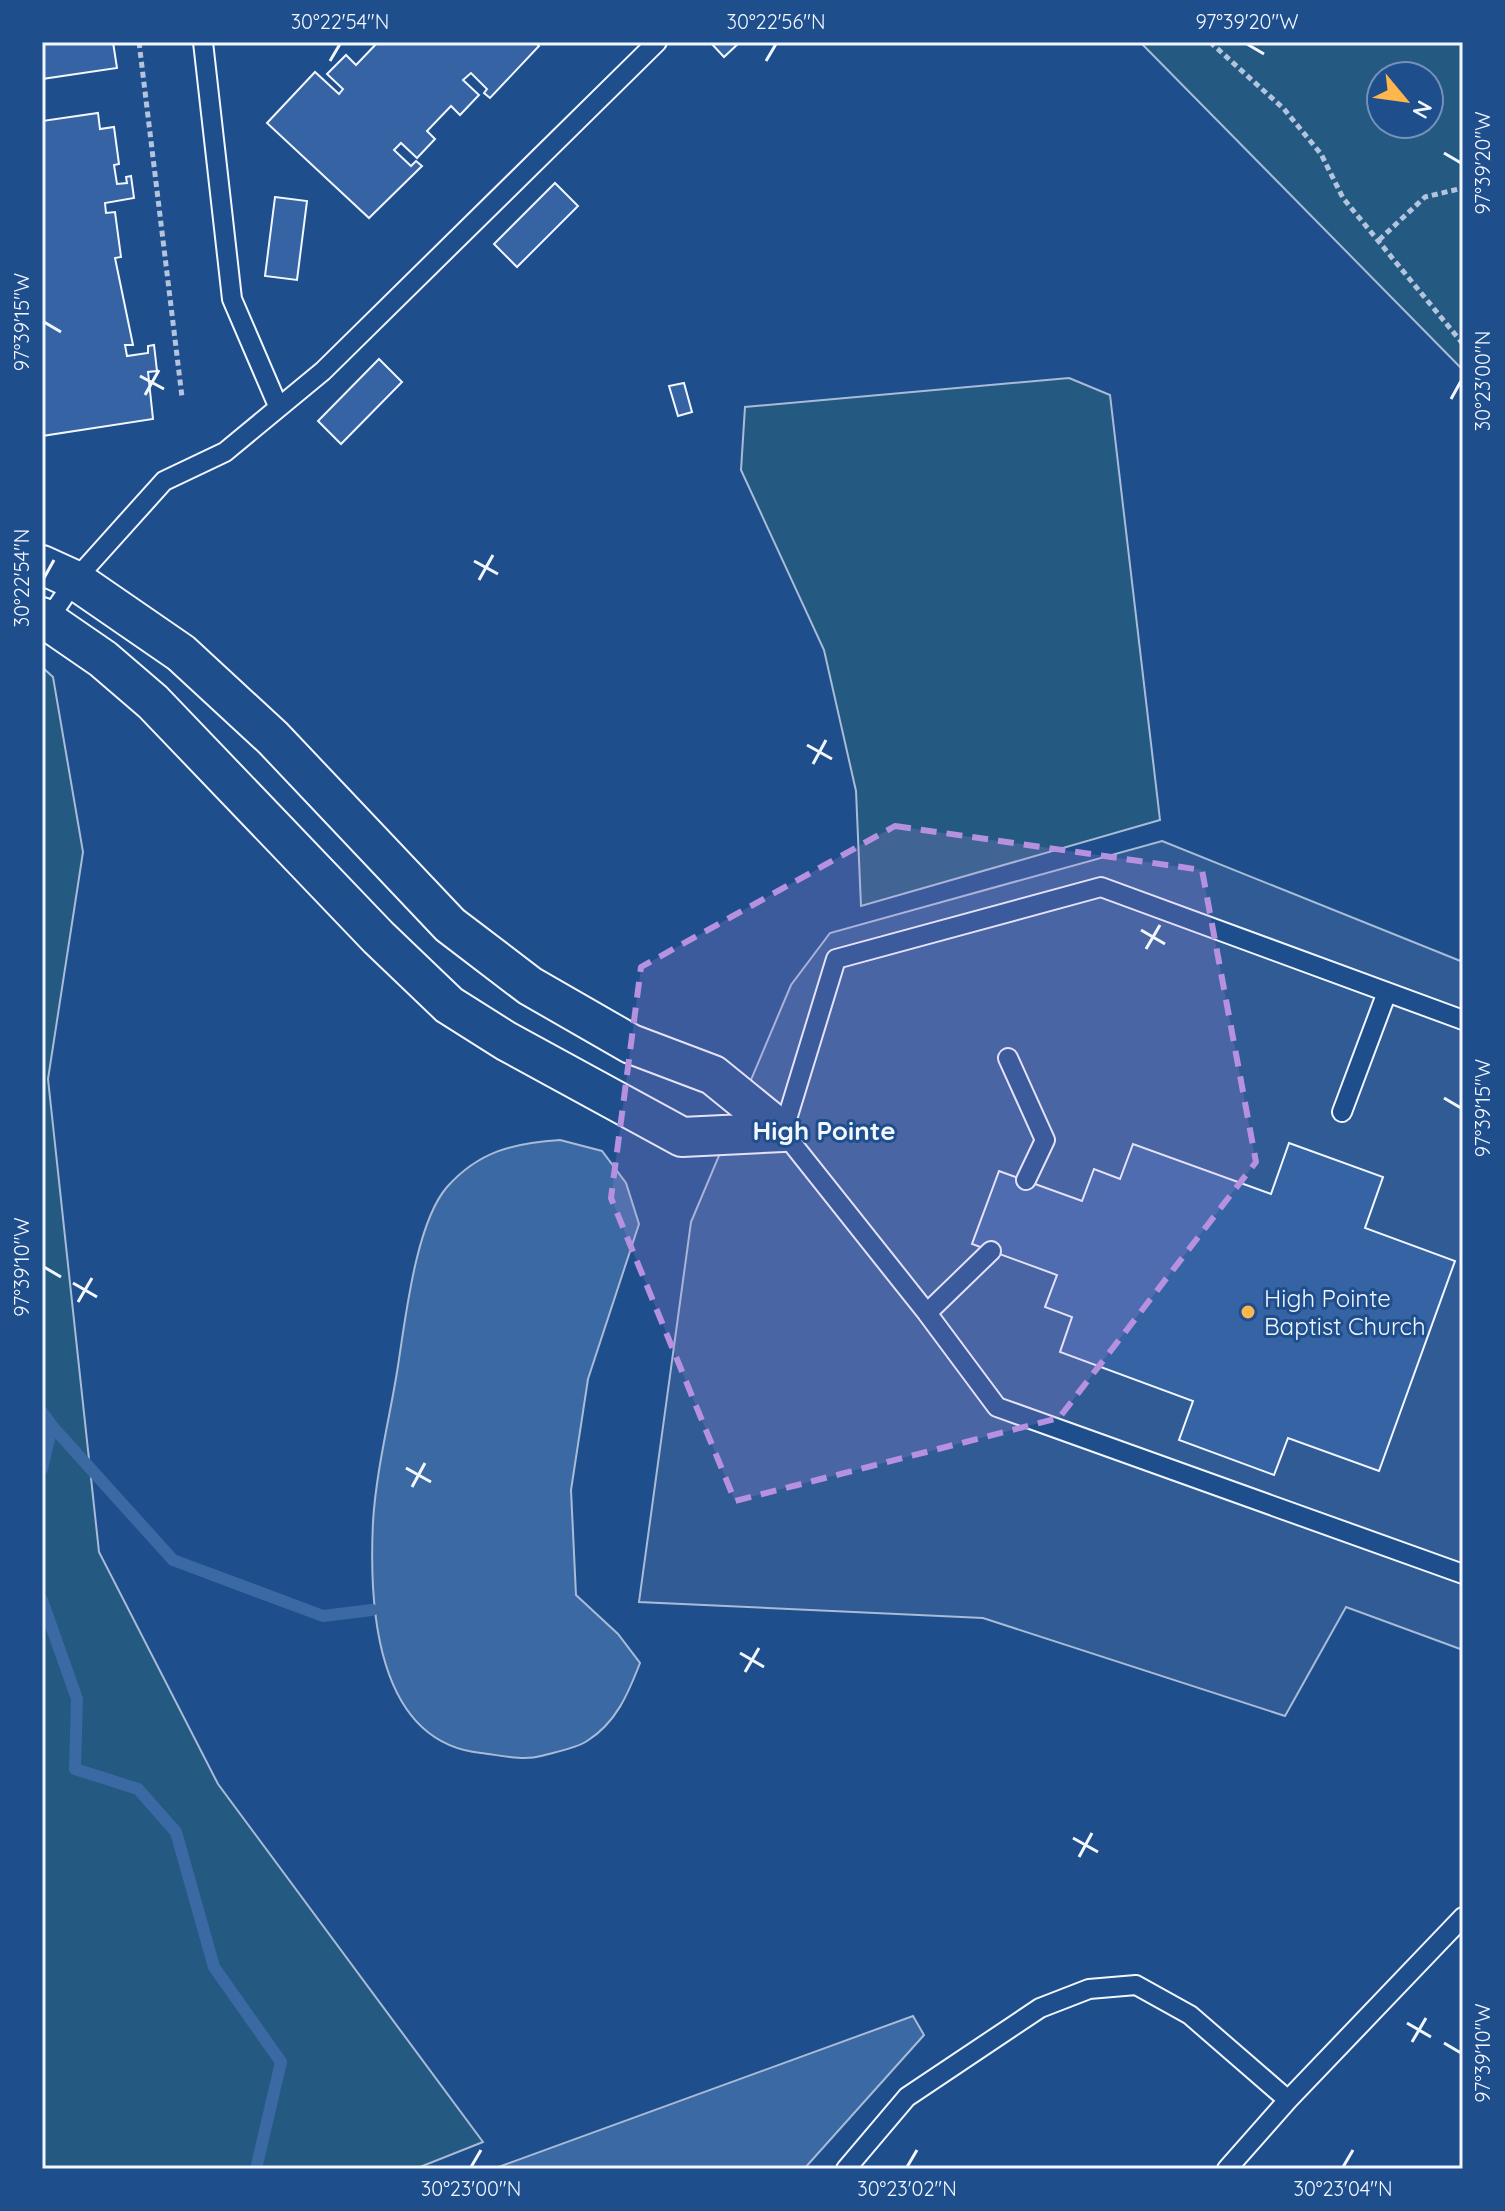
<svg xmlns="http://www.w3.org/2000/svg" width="1505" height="2211" viewBox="0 0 1505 2211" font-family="Quicksand,sans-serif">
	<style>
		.green { fill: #245a82; stroke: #a8bbd7; stroke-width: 2; fill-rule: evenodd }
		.parking { fill: #305b95; stroke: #a8bbd7; stroke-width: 2 }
		.water { fill: #3b69a3; stroke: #a8bbd7; stroke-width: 2 }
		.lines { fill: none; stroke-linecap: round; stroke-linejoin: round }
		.stream { stroke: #3b69a3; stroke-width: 12 }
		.building { fill: #3563a3; stroke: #f2f6ff; stroke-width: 2 }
		.service-casing { stroke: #f2f6ff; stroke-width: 22 }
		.minor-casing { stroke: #f2f6ff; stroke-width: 42 }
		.path { stroke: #b3c4dc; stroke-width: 5; stroke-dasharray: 6 4; stroke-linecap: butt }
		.service { stroke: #1f4e8c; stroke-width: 18 }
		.minor { stroke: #1f4e8c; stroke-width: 38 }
		.marked { fill: #b691df; fill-opacity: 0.2; stroke: #b691df; stroke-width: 6; stroke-dasharray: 16 10; stroke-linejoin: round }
		.ticks { fill: none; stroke: #f2f6ff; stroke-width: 3 }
		.poi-dot { fill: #ffb74d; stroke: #1f4e8c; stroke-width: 3 }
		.labels { text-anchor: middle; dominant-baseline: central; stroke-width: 6; stroke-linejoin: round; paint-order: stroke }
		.poi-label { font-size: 24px; fill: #f2f6ff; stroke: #1f4e8c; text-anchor: start }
		.neighbourhood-label { font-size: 26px; font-weight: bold; fill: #f2f6ff; stroke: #1f4e8c }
		.neatline { fill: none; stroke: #f2f6ff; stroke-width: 3 }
		.ticks-label { font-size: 20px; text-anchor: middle; fill: #f2f6ff }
	</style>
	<rect width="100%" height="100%" fill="#1f4e8c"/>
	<path class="green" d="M 1140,42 L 1463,42 L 1463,370 ZM 1381,76 L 1429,76 L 1429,124 L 1381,124 Z
		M 1069,378 L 1110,395 L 1160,820 L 861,906 L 856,791 L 824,650 L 741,470 L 745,407 Z
		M 42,667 L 53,677 L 83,852 L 48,1079 L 99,1552 L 218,1784 L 483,2142 L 415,2169 L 42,2169 Z"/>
	<path class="parking" d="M 1162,841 L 1463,962 L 1463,1650 L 1346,1607 L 1285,1716 L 983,1618 L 639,1602 L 691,1222 L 791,985 L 830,933 Z"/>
	<path class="water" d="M 560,1140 L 602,1151 L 626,1183 L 639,1224 L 588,1379 L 571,1490 L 576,1595 L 618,1634 L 640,1663 C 628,1694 616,1723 587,1741 C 575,1749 555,1752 541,1756 C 523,1761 499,1755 481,1753 C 375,1742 369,1605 373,1522 C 376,1472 389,1421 397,1372 C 405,1323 415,1224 447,1187 C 479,1151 514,1143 560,1140 Z
		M 913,2016 L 924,2035 L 804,2169 L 493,2169 Z"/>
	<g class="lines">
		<path class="stream" d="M 42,1412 L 52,1426 L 42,1469
			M 52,1426 L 173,1560 L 323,1616 L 372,1610
			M 42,1600 L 77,1699 L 75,1769 L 138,1789 L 176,1832 L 214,1967 L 281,2062 L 256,2169"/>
	</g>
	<path class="building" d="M 42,42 L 113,42 L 117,68 L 42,79 Z
		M 378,42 L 535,42 L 539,46 L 490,98 L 484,93 L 487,89 L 471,73 L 463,80 L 479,95 L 460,115 L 451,106 L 427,131 L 435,139 L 417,158 L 401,143 L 394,150 L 411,166 L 416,161 L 422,166 L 369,218 L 267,123 L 315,72 L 339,94 L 343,89 L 327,74 L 346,55 L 356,65 Z
		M 710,42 L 740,42 L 724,57 Z
		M 98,113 L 100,129 L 114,127 L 119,164 L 114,165 L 117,184 L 127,183 L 126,177 L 131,176 L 134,198 L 105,203 L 106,213 L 115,212 L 121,257 L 115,258 L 133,345 L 125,345 L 127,356 L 148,353 L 148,346 L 154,345 L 157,371 L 148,372 L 153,419 L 42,436 L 42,121 Z
		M 555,183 L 578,206 L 517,267 L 494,244 Z
		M 275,197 L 307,201 L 297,280 L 265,276 Z
		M 379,359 L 402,382 L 341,444 L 318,421 Z
		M 684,383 L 692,412 L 678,416 L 669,386 Z
		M 1289,1143 L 1383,1177 L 1365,1228 L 1455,1261 L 1379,1471 L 1288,1438 L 1274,1475 L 1179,1440 L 1193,1401 L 1060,1352 L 1072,1317 L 1045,1307 L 1057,1275 L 972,1244 L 999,1171 L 1082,1201 L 1094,1169 L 1120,1179 L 1133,1144 L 1271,1194 Z"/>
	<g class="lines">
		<g class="service-casing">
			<path id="service" d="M 203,42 L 232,299 L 278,406
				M 48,620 L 75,580 L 164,481 L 225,452 L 323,371 L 657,42
				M 1463,1020 L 1101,887 L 836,959 L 783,1132 L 927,1313 L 997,1407 L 1463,1574
				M 1008,1058 L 1045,1140 L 1026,1180
				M 1342,1112 L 1387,992
				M 927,1313 L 991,1251
				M 846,2169 L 907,2097 L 1040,2008 L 1089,1989 L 1136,1985 L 1190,2015 L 1288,2100 L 1463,1917
				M 1227,2169 L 1288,2100"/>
		</g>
		<g class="minor-casing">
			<path id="minor" d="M 42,565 L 75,580 L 181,653 L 273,738 L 450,925 L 530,986 L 631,1044 L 713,1075 L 783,1132
				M 42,617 L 103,659 L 153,702 L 378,937 L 449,1005 L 506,1041 L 682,1137 L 783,1132"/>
		</g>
		<path class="path" d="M 139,42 L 182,397
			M 1210,42 L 1284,109 L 1321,154 L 1343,198 L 1463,344
			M 1379,240 L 1425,197 L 1463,188"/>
		<use href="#service" class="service"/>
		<use href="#minor" class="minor"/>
	</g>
	<path class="marked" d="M 895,826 L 1202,870 L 1256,1162 L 1059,1418 L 735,1501 L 611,1198 L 641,967 Z"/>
	<path class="ticks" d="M 1247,44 L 1264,54M 330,61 L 340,44M 766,61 L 776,44M 1444,153 L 1461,163M 44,322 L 61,332M 140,376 L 164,389M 145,395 L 159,370M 1451,399 L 1461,381M 474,561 L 498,574M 44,578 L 54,560M 479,580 L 493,555M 807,745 L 832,759M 813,764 L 826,740M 1141,930 L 1165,944M 1146,949 L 1160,925M 1444,1098 L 1461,1108M 44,1267 L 61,1277M 73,1283 L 97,1297M 78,1302 L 92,1278M 406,1468 L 431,1482M 412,1487 L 425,1463M 740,1653 L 764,1667M 745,1672 L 759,1648M 1073,1838 L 1098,1852M 1079,1857 L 1092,1833M 1407,2023 L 1431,2037M 1412,2042 L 1426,2018M 1444,2043 L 1461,2053M 471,2167 L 481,2150M 907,2167 L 917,2150M 1343,2167 L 1353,2150"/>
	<circle class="poi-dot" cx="1248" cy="1312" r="8"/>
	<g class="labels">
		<g class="poi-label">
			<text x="1264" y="1298">High Pointe<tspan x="1264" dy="28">Baptist Church</tspan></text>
		</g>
		<g class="neighbourhood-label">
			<text x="824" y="1130">High Pointe</text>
		</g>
	</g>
	<rect width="1505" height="2211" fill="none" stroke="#1f4e8c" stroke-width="88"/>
	<g transform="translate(1405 100) rotate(119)"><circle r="38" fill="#1f4e8c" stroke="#7391ba" stroke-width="2"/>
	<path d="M0-6L14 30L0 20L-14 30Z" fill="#ffb74d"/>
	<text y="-12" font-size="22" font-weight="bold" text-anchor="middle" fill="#f2f6ff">N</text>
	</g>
	<rect x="44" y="44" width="1417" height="2123" class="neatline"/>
	<g class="ticks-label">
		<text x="340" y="29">30°22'54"N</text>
		<text x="776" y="29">30°22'56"N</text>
		<text x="1247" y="29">97°39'20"W</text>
		<text transform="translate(1483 163) rotate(-90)" y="7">97°39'20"W</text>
		<text transform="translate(22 322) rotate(-90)" y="7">97°39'15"W</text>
		<text transform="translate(1483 381) rotate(-90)" y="7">30°23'00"N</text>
		<text transform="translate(22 578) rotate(-90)" y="7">30°22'54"N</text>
		<text transform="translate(1483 1108) rotate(-90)" y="7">97°39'15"W</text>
		<text transform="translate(22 1267) rotate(-90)" y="7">97°39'10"W</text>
		<text transform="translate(1483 2053) rotate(-90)" y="7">97°39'10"W</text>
		<text x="471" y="2196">30°23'00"N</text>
		<text x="907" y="2196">30°23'02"N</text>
		<text x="1343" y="2196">30°23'04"N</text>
	</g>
</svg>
